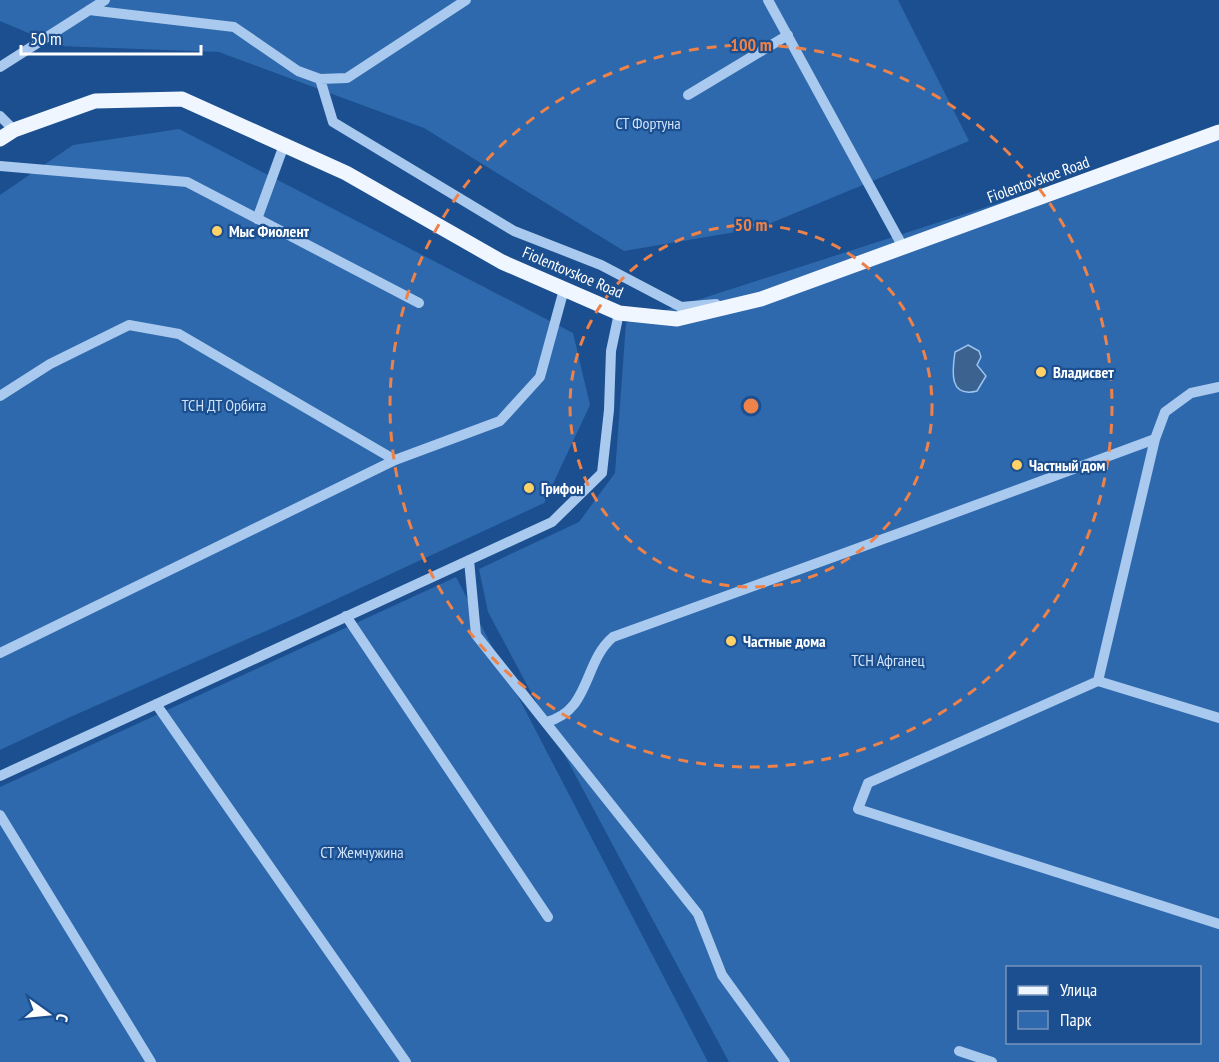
<svg xmlns="http://www.w3.org/2000/svg" width="1219" height="1062" viewBox="0 0 1219 1062" font-family="'PT Sans Narrow',sans-serif">
	<style>
		.green { fill: #2e69ad; fill-rule: evenodd }
		.water { fill: #3c6290; stroke: #9cc4f0; stroke-width: 1.5 }
		.lines { fill: none; stroke-linecap: round; stroke-linejoin: round }
		.minor { stroke: #a9c9ee; stroke-width: 10 }
		.major { stroke: #f0f6ff; stroke-width: 15 }
		.ring { fill: none; stroke: #ee8249; stroke-width: 3; stroke-dasharray: 10 8 }
		.poi-dot { fill: #ffd166; stroke: #1b4f8f; stroke-width: 2 }
		.labels { text-anchor: middle; dominant-baseline: central; stroke-width: 4.5; stroke-linejoin: round; paint-order: stroke }
		.park-label { font-size: 16px; fill: #cfe3fa; stroke: #1b4f8f }
		.street-label { font-size: 16px; fill: #fff; stroke: #1b4f8f }
		.poi-label { font-size: 16px; font-weight: bold; fill: #fff; stroke: #1b4f8f; text-anchor: start }
		.centre { fill: #ee8249; stroke: #1b4f8f; stroke-width: 3 }
		.ring-label { font-size: 18px; text-anchor: middle; font-weight: bold; fill: #ee8249; stroke: #1b4f8f; stroke-width: 4.5; stroke-linejoin: round; paint-order: stroke }
	</style>
	<rect width="100%" height="100%" fill="#1b4f8f"/>
	<path class="green" d="M 0,0 L 898,0 L 969,141 L 759,228 L 624,251 L 424,128 L 219,52 L 59,46 L 0,21 Z
		M 179,129 L 573,333 L 590,405 L 544,503 L 300,616 L 68,718 L 0,750 L 0,195 L 73,145 Z
		M 1219,132 L 1219,1062 L 729,1062 L 488,612 L 479,569 L 579,522 L 615,473 L 626,323 ZM 1008,968 L 1200,968 L 1200,1042 L 1008,1042 Z
		M 456,577 L 708,1062 L 0,1062 L 0,787 Z"/>
	<path class="water" d="M 968,345 L 979,351 L 981,357 L 977,365 L 986,376 L 977,391 C 949,398 952,372 955,352 Z"/>
	<g class="lines">
		<path class="minor" d="M 768,0 L 903,247
			M 89,10 L 234,27 L 298,71 L 320,79 L 347,78 L 466,0
			M 0,67 L 105,0
			M 320,79 L 333,122 L 514,231 L 601,265 L 681,307 L 716,304
			M 688,95 L 788,35
			M 0,116 L 14,130
			M 0,166 L 187,182 L 419,303
			M 257,219 L 284,145
			M 1219,387 L 1191,393 L 1165,412 L 1155,439 L 1098,681 L 868,783 L 858,809 L 1219,924
			M 0,396 L 50,364 L 129,325 L 179,334 L 395,460
			M 469,560 L 476,635 L 698,914 L 722,975 L 785,1062
			M 346,616 L 548,917
			M 0,653 L 395,460 L 500,421 L 540,377 L 563,293
			M 1098,681 L 1219,718
			M 156,704 L 406,1062
			M 546,722 C 591,711 583,662 613,637 L 908,530 L 1155,439
			M 0,776 L 552,522 L 602,473 L 609,410 L 611,351 L 619,313
			M 0,815 L 151,1062
			M 959,1051 L 992,1062"/>
		<path class="major" d="M 0,139 L 14,130 L 95,101 L 182,99 L 346,173 L 502,262 L 619,313 L 677,319 L 761,299 L 1219,132"/>
	</g>
	<g class="ring">
		<circle cx="751" cy="406" r="181"/>
		<circle cx="751" cy="406" r="361"/>
	</g>
	<g class="poi-dot">
		<circle cx="217" cy="231" r="6"/>
		<circle cx="1041" cy="372" r="6"/>
		<circle cx="1017" cy="465" r="6"/>
		<circle cx="529" cy="488" r="6"/>
		<circle cx="731" cy="641" r="6"/>
	</g>
	<g class="labels">
		<g class="park-label">
			<text x="648" y="123">СТ Фортуна</text>
			<text x="224" y="405">ТСН ДТ Орбита</text>
			<text x="888" y="660">ТСН Афганец</text>
			<text x="362" y="852">СТ Жемчужина</text>
		</g>
		<g class="street-label">
			<text transform="translate(1038 179) rotate(-20)">Fiolentovskoe Road</text>
			<text transform="translate(573 272) rotate(23)">Fiolentovskoe Road</text>
		</g>
		<g class="poi-label">
			<text x="229" y="231">Мыс Фиолент</text>
			<text x="1053" y="372">Владисвет</text>
			<text x="1029" y="465">Частный дом</text>
			<text x="541" y="488">Грифон</text>
			<text x="743" y="641">Частные дома</text>
		</g>
	</g>
	<circle cx="751" cy="406" r="9" class="centre"/>
	<g class="ring-label">
		<text x="751" y="51">100 m</text>
		<text x="751" y="231">50 m</text>
	</g>
	<rect x="1006" y="966" width="195" height="78" fill="#1b4f8f" stroke="#7695bc" stroke-width="1.5"/>
	<rect x="1018" y="986" width="30" height="9" fill="#f0f6ff" stroke="#7695bc" stroke-width="1.5"/>
	<text x="1060" y="996" font-size="18" fill="#ffffff">Улица</text>
	<rect x="1018" y="1011" width="30" height="18" fill="#2e69ad" stroke="#7695bc" stroke-width="1.5"/>
	<text x="1060" y="1026" font-size="18" fill="#ffffff">Парк</text>
	<g transform="translate(48 1014) rotate(105)" stroke="#1b4f8f" stroke-width="4.5" paint-order="stroke">
	<path d="M0-4.5L10 22L0 15L-10 22Z" fill="#ffffff"/>
	<text y="-9" font-size="16" font-weight="bold" text-anchor="middle" fill="#ffffff">С</text>
	</g>
	<path d="M21 45v9h180v-9" fill="none" stroke="#ffffff" stroke-width="3"/>
	<text x="30" y="45" font-size="18" fill="#ffffff" stroke="#1b4f8f" stroke-width="4.5" paint-order="stroke">50 m</text>
</svg>
